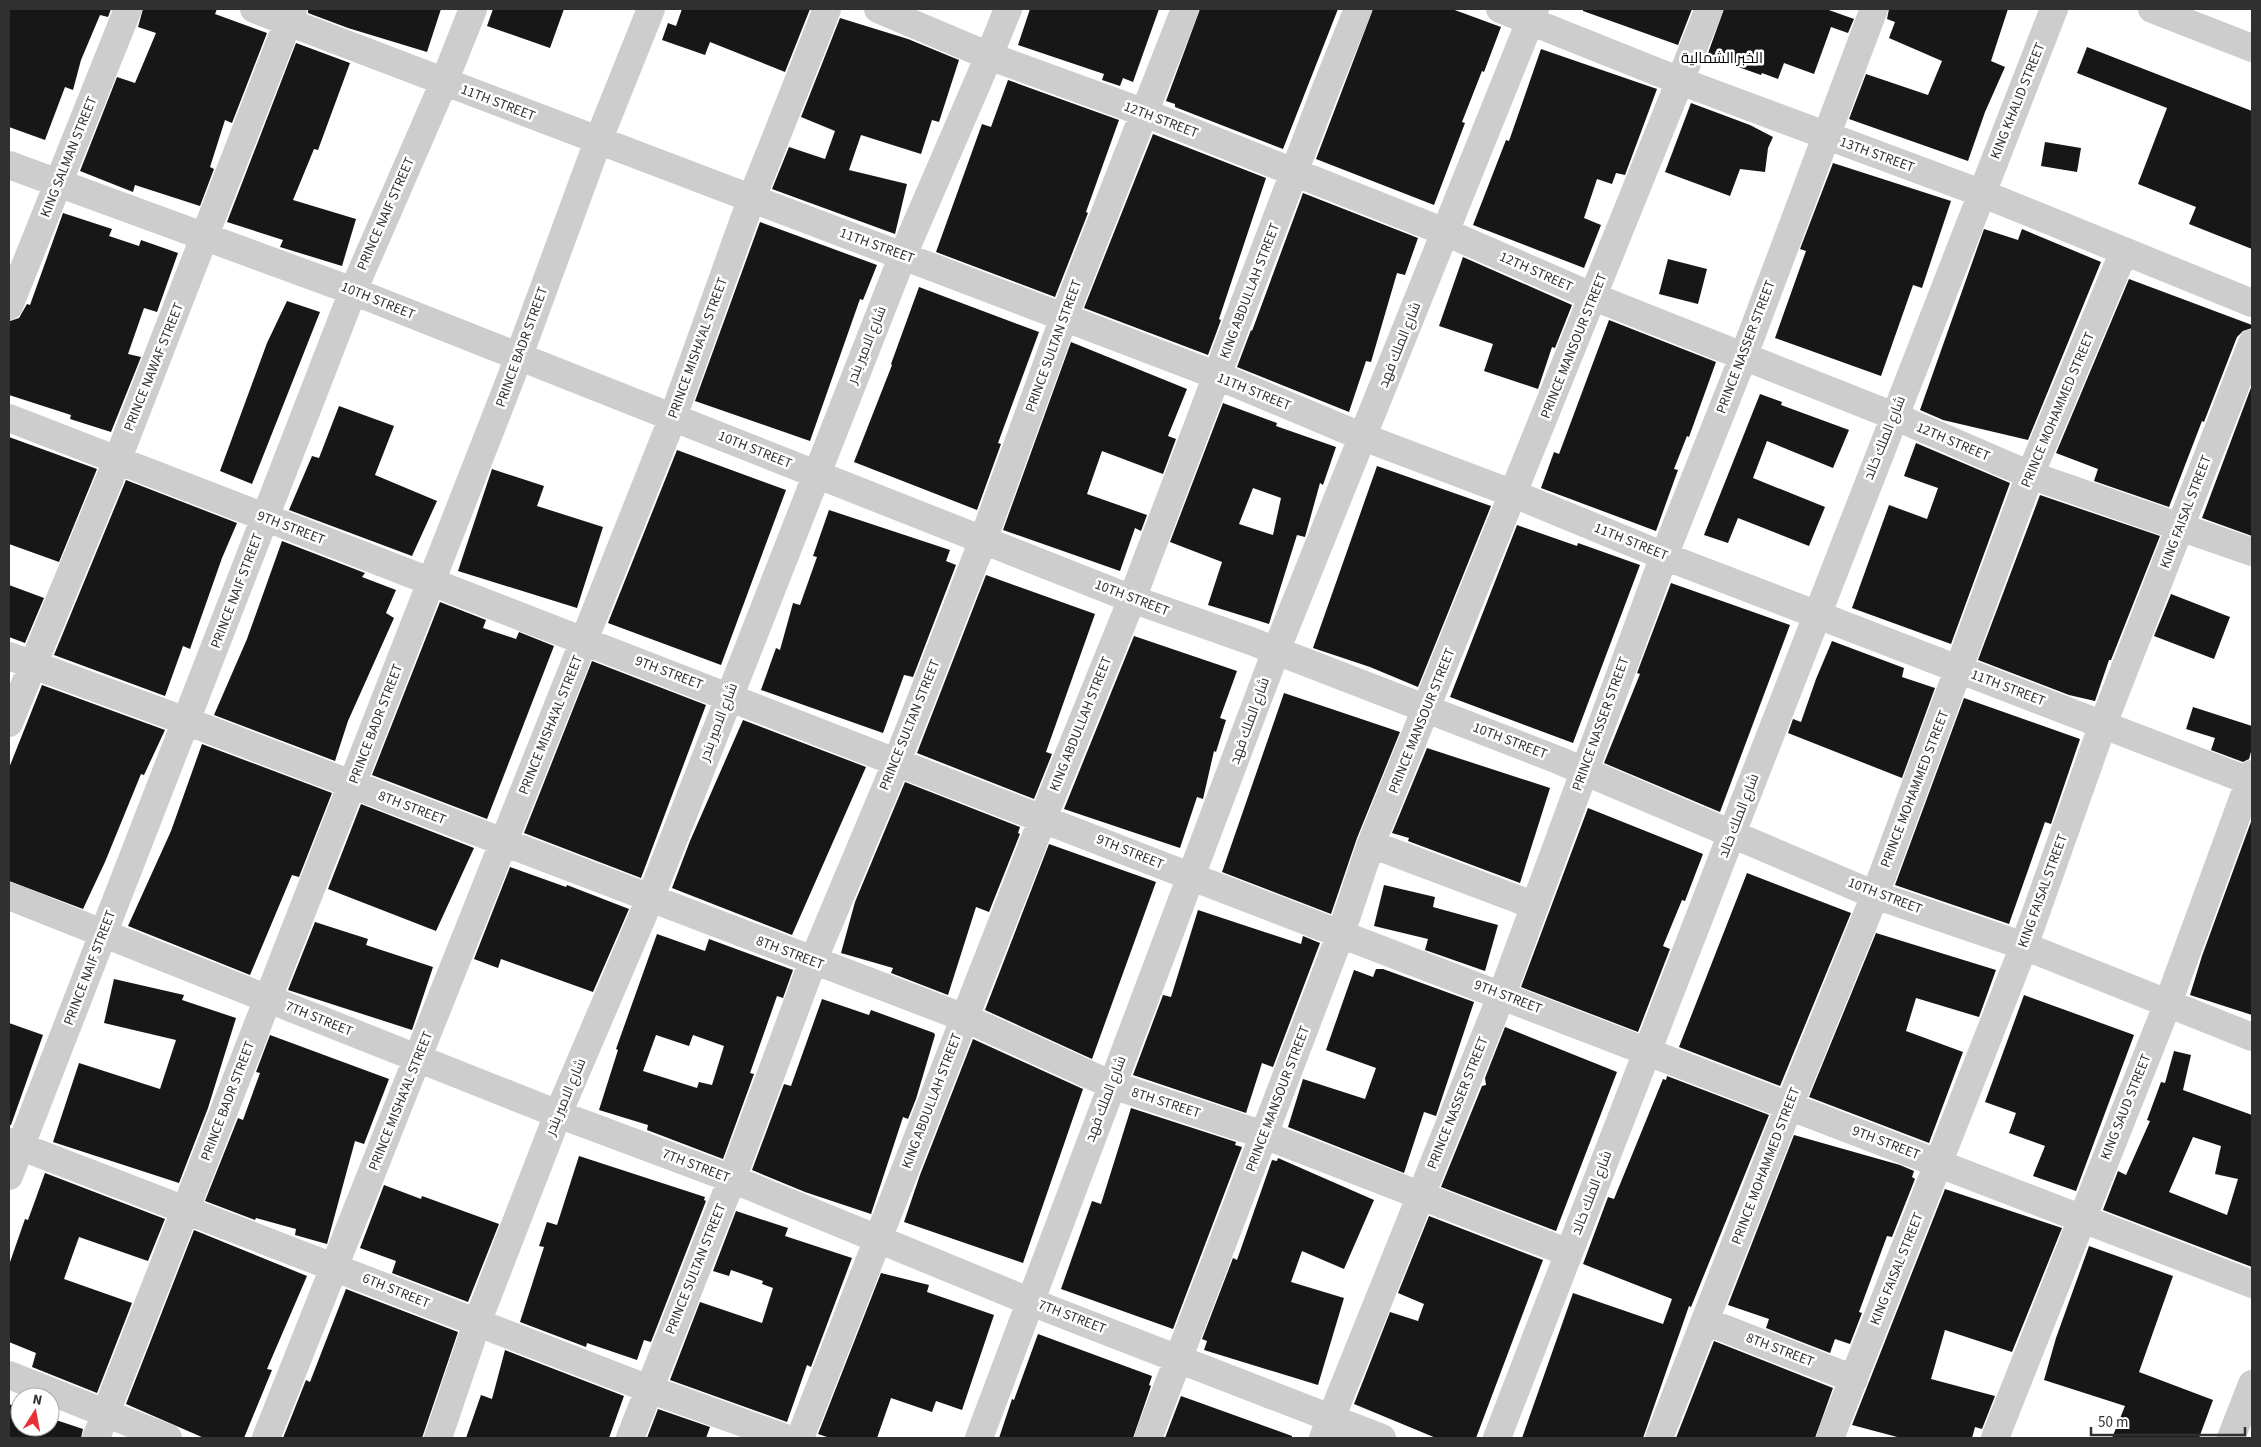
<svg xmlns="http://www.w3.org/2000/svg" width="2261" height="1447" viewBox="0 0 2261 1447" font-family="'Source Sans 3',Cairo,sans-serif">
	<style>
		.building { fill: #171717; fill-rule: evenodd }
		.lines { fill: none; stroke-linecap: round; stroke-linejoin: round }
		.minor { stroke: #cdcdcd; stroke-width: 28 }
		.labels { text-anchor: middle; dominant-baseline: central; stroke-width: 5; stroke-linejoin: round; paint-order: stroke }
		.street-label { font-size: 14px; fill: #303030; stroke: #fff }
		.neighbourhood-label { font-size: 15px; fill: #000; stroke: #fff }
	</style>
	<rect width="100%" height="100%" fill="#fff"/>
	<path class="building" d="M 9,9 L 111,9 L 108,17 L 100,15 L 81,60 L 73,90 L 65,87 L 45,140 L 9,127 Z
		M 143,9 L 217,9 L 215,14 L 267,33 L 232,123 L 225,120 L 210,167 L 214,169 L 200,206 L 135,185 L 133,192 L 80,171 L 117,77 L 135,83 L 156,33 L 138,27 Z
		M 308,9 L 441,9 L 427,52 L 348,28 L 308,13 Z
		M 493,9 L 564,9 L 550,48 L 487,26 Z
		M 682,9 L 810,9 L 785,72 L 710,42 L 705,55 L 662,40 L 668,23 L 676,26 Z
		M 1030,9 L 1159,9 L 1133,82 L 1123,78 L 1120,86 L 1102,80 L 1104,74 L 1018,45 Z
		M 1200,9 L 1338,9 L 1283,149 L 1175,107 L 1175,104 L 1166,101 Z
		M 1373,9 L 1452,9 L 1501,27 L 1484,72 L 1482,71 L 1462,122 L 1465,123 L 1434,205 L 1316,159 Z
		M 1583,9 L 1692,9 L 1678,45 L 1583,11 Z
		M 1724,9 L 1826,9 L 1854,19 L 1848,33 L 1831,27 L 1814,74 L 1784,63 L 1778,79 L 1762,73 L 1761,75 L 1707,56 Z
		M 1889,9 L 2008,9 L 1991,61 L 2005,67 L 1985,112 L 1968,161 L 1849,119 L 1866,74 L 1928,95 L 1942,61 L 1889,38 L 1895,22 L 1887,19 Z
		M 840,18 L 908,39 L 959,60 L 939,122 L 932,120 L 921,154 L 861,135 L 849,170 L 907,184 L 895,234 L 772,189 L 789,147 L 825,159 L 835,131 L 801,117 Z
		M 296,43 L 350,63 L 318,150 L 314,149 L 293,200 L 356,219 L 342,266 L 280,247 L 283,240 L 227,222 Z
		M 2087,47 L 2252,111 L 2252,249 L 2189,224 L 2196,207 L 2138,184 L 2167,108 L 2077,73 Z
		M 1541,49 L 1657,89 L 1625,175 L 1616,173 L 1612,184 L 1597,179 L 1584,218 L 1601,225 L 1584,268 L 1473,225 L 1506,140 L 1509,141 Z
		M 1008,80 L 1119,120 L 1086,212 L 1088,213 L 1055,297 L 936,252 L 982,124 L 991,127 Z
		M 1691,103 L 1750,125 L 1773,137 L 1768,148 L 1765,172 L 1740,169 L 1730,196 L 1665,172 Z
		M 1153,134 L 1266,178 L 1219,319 L 1221,320 L 1208,355 L 1084,308 Z
		M 2045,142 L 2081,148 L 2077,172 L 2041,166 Z
		M 1833,163 L 1951,201 L 1922,288 L 1913,285 L 1881,376 L 1775,338 L 1806,251 L 1800,249 Z
		M 1303,193 L 1418,238 L 1405,275 L 1397,273 L 1371,362 L 1366,361 L 1349,412 L 1237,367 L 1251,330 L 1252,331 Z
		M 63,213 L 112,229 L 109,236 L 139,246 L 141,240 L 178,253 L 157,312 L 144,308 L 128,354 L 141,357 L 111,432 L 70,419 L 71,415 L 9,395 L 10,321 L 19,318 L 27,304 L 30,305 Z
		M 760,222 L 877,265 L 863,300 L 860,299 L 810,441 L 695,401 Z
		M 1984,229 L 2018,240 L 2022,229 L 2101,262 L 2028,440 L 1943,420 L 1920,410 Z
		M 1463,257 L 1572,305 L 1555,348 L 1552,347 L 1538,389 L 1484,371 L 1493,344 L 1439,326 Z
		M 1668,259 L 1707,269 L 1698,304 L 1659,294 Z
		M 2129,279 L 2252,325 L 2252,328 L 2243,331 L 2237,337 L 2204,422 L 2202,421 L 2169,507 L 2094,481 L 2098,469 L 2056,453 Z
		M 919,287 L 1039,332 L 998,443 L 1001,444 L 977,510 L 854,462 L 892,365 L 891,364 Z
		M 287,301 L 320,312 L 252,484 L 220,471 L 267,343 Z
		M 1609,320 L 1716,362 L 1689,437 L 1687,436 L 1674,469 L 1678,470 L 1656,531 L 1541,488 L 1554,452 L 1559,454 Z
		M 1071,342 L 1187,389 L 1168,436 L 1176,439 L 1163,474 L 1102,451 L 1087,494 L 1147,515 L 1141,531 L 1135,528 L 1120,571 L 1003,530 Z
		M 2252,385 L 2252,536 L 2202,518 Z
		M 1760,394 L 1782,402 L 1781,405 L 1849,430 L 1833,468 L 1767,441 L 1753,478 L 1825,507 L 1809,546 L 1738,518 L 1728,543 L 1704,535 Z
		M 1223,403 L 1277,423 L 1276,426 L 1336,447 L 1323,485 L 1320,483 L 1305,537 L 1297,535 L 1269,624 L 1208,605 L 1222,562 L 1170,542 ZM 1253,488 L 1281,498 L 1273,535 L 1239,524 Z
		M 339,406 L 394,426 L 375,475 L 437,501 L 412,556 L 289,510 L 312,456 L 319,458 Z
		M 9,437 L 97,469 L 59,562 L 9,544 Z
		M 1916,443 L 2010,483 L 1951,644 L 1852,608 L 1889,505 L 1927,519 L 1938,488 L 1904,476 Z
		M 677,450 L 786,490 L 721,665 L 608,623 Z
		M 1377,466 L 1491,506 L 1418,687 L 1370,667 L 1313,648 Z
		M 492,469 L 544,486 L 537,506 L 603,527 L 577,608 L 458,571 Z
		M 126,480 L 237,523 L 222,558 L 190,649 L 183,646 L 165,696 L 54,655 Z
		M 2040,495 L 2160,536 L 2111,660 L 2109,660 L 2095,701 L 2069,695 L 1978,660 Z
		M 829,510 L 950,550 L 946,561 L 956,565 L 913,677 L 904,675 L 883,733 L 761,690 L 776,648 L 780,650 L 793,603 L 800,605 L 817,557 L 813,556 Z
		M 1517,525 L 1577,546 L 1578,543 L 1640,565 L 1573,743 L 1450,697 Z
		M 282,541 L 365,573 L 362,577 L 396,590 L 386,613 L 394,618 L 348,721 L 335,761 L 214,715 L 247,639 Z
		M 986,575 L 1095,614 L 1046,752 L 1052,754 L 1034,799 L 917,753 Z
		M 1671,583 L 1790,625 L 1720,812 L 1604,763 L 1640,674 L 1637,673 Z
		M 9,585 L 44,598 L 25,643 L 9,637 Z
		M 2171,594 L 2230,617 L 2214,659 L 2154,636 Z
		M 440,602 L 486,620 L 483,628 L 516,639 L 519,632 L 554,646 L 487,819 L 372,775 Z
		M 1134,636 L 1237,671 L 1220,718 L 1226,720 L 1216,752 L 1214,751 L 1203,799 L 1197,797 L 1180,848 L 1064,809 Z
		M 1832,641 L 1904,668 L 1902,677 L 1935,688 L 1902,778 L 1788,733 L 1793,719 L 1801,722 L 1816,679 Z
		M 592,661 L 706,705 L 641,878 L 524,833 Z
		M 42,685 L 165,730 L 144,775 L 141,774 L 105,862 L 83,909 L 9,881 L 9,768 Z
		M 1284,693 L 1400,732 L 1357,838 L 1331,914 L 1222,872 Z
		M 1964,698 L 2080,739 L 2051,824 L 2045,822 L 2009,924 L 1895,885 Z
		M 2193,707 L 2252,726 L 2252,748 L 2249,759 L 2243,762 L 2211,750 L 2215,738 L 2186,729 Z
		M 743,720 L 866,767 L 792,935 L 672,888 L 690,841 Z
		M 202,744 L 332,793 L 299,877 L 292,875 L 250,975 L 128,926 L 171,831 Z
		M 1427,748 L 1550,788 L 1520,883 L 1408,841 L 1409,838 L 1392,833 Z
		M 905,782 L 1020,827 L 1018,833 L 1020,834 L 989,912 L 976,907 L 948,995 L 891,973 L 893,968 L 841,953 L 855,902 Z
		M 361,804 L 474,848 L 436,931 L 328,889 Z
		M 1588,808 L 1703,854 L 1685,901 L 1682,900 L 1663,946 L 1670,949 L 1638,1032 L 1521,987 Z
		M 2252,819 L 2252,1015 L 2190,995 L 2202,956 Z
		M 1049,844 L 1156,882 L 1092,1059 L 985,1010 Z
		M 510,867 L 566,887 L 567,885 L 629,909 L 593,992 L 501,959 L 498,968 L 474,959 Z
		M 1747,873 L 1851,913 L 1780,1086 L 1679,1047 Z
		M 1384,885 L 1435,897 L 1433,907 L 1498,925 L 1485,971 L 1425,950 L 1428,939 L 1374,926 Z
		M 1198,910 L 1301,944 L 1303,936 L 1320,943 L 1273,1067 L 1262,1063 L 1246,1113 L 1133,1075 L 1163,995 L 1171,997 Z
		M 315,922 L 368,939 L 366,945 L 433,967 L 412,1030 L 288,990 Z
		M 1876,933 L 1996,970 L 1979,1017 L 1916,998 L 1906,1031 L 1963,1052 L 1929,1143 L 1809,1097 Z
		M 657,934 L 705,951 L 709,939 L 793,970 L 783,998 L 777,996 L 750,1073 L 754,1074 L 723,1159 L 647,1130 L 648,1125 L 599,1110 L 618,1050 L 616,1049 ZM 656,1035 L 689,1046 L 693,1035 L 724,1046 L 712,1085 L 699,1082 L 697,1088 L 643,1071 Z
		M 1376,969 L 1383,969 L 1474,1002 L 1436,1116 L 1424,1112 L 1404,1173 L 1288,1127 L 1303,1079 L 1365,1099 L 1376,1068 L 1326,1050 L 1354,970 L 1373,977 Z
		M 114,979 L 184,995 L 182,1000 L 236,1018 L 208,1108 L 179,1183 L 53,1142 L 79,1063 L 160,1089 L 176,1040 L 104,1023 Z
		M 2024,995 L 2134,1035 L 2076,1191 L 2033,1176 L 2045,1146 L 2009,1133 L 2016,1113 L 1985,1102 Z
		M 822,999 L 869,1015 L 871,1010 L 934,1033 L 935,1035 L 916,1099 L 908,1119 L 903,1117 L 871,1214 L 805,1192 L 752,1170 L 784,1084 L 791,1086 Z
		M 9,1023 L 43,1035 L 11,1125 L 9,1125 Z
		M 1505,1027 L 1617,1072 L 1556,1231 L 1441,1187 L 1482,1086 L 1486,1085 L 1485,1078 Z
		M 270,1035 L 389,1079 L 364,1144 L 355,1141 L 327,1244 L 295,1235 L 296,1229 L 256,1218 L 255,1220 L 205,1201 L 238,1118 L 243,1120 L 260,1073 L 256,1072 Z
		M 973,1039 L 1083,1089 L 1023,1263 L 904,1222 L 920,1175 Z
		M 2174,1051 L 2191,1055 L 2183,1090 L 2252,1115 L 2252,1267 L 2103,1210 L 2118,1171 L 2126,1175 L 2150,1121 L 2147,1120 L 2161,1082 L 2165,1083 ZM 2193,1137 L 2221,1146 L 2215,1174 L 2238,1179 L 2227,1215 L 2169,1192 Z
		M 1667,1076 L 1769,1115 L 1691,1307 L 1689,1306 L 1643,1438 L 1522,1438 L 1573,1293 L 1663,1324 L 1672,1299 L 1583,1264 L 1608,1197 L 1614,1199 L 1663,1079 L 1666,1080 Z
		M 1131,1108 L 1236,1142 L 1235,1145 L 1242,1147 L 1173,1329 L 1061,1289 L 1092,1201 L 1101,1204 Z
		M 1794,1135 L 1900,1165 L 1914,1171 L 1912,1177 L 1915,1179 L 1892,1237 L 1887,1236 L 1859,1312 L 1862,1313 L 1850,1344 L 1835,1339 L 1830,1353 L 1766,1328 L 1769,1319 L 1728,1305 Z
		M 579,1156 L 705,1197 L 704,1200 L 706,1201 L 651,1342 L 644,1340 L 637,1360 L 587,1343 L 586,1347 L 520,1322 L 544,1247 L 539,1246 L 547,1222 L 557,1225 Z
		M 1278,1158 L 1374,1200 L 1344,1269 L 1302,1251 L 1291,1282 L 1344,1298 L 1318,1385 L 1204,1350 L 1207,1341 L 1202,1339 L 1233,1258 L 1237,1260 L 1272,1160 L 1277,1161 Z
		M 45,1173 L 165,1219 L 148,1261 L 79,1237 L 64,1279 L 132,1303 L 97,1393 L 32,1367 L 36,1353 L 9,1342 L 9,1265 L 25,1219 L 28,1220 Z
		M 384,1185 L 421,1199 L 422,1196 L 499,1224 L 468,1302 L 392,1273 L 396,1261 L 360,1248 Z
		M 1945,1189 L 2062,1228 L 2012,1352 L 1945,1330 L 1931,1379 L 1995,1396 L 1982,1429 L 1975,1427 L 1972,1438 L 1901,1438 L 1852,1425 Z
		M 736,1211 L 788,1228 L 785,1236 L 852,1258 L 811,1367 L 807,1365 L 787,1422 L 670,1380 L 700,1302 L 762,1323 L 773,1288 L 762,1284 L 763,1281 L 731,1270 L 729,1276 L 713,1271 Z
		M 1429,1216 L 1543,1260 L 1476,1438 L 1436,1438 L 1354,1404 L 1390,1312 L 1418,1321 L 1424,1304 L 1398,1293 Z
		M 194,1230 L 307,1276 L 267,1369 L 272,1370 L 244,1438 L 204,1438 L 126,1404 Z
		M 2089,1246 L 2173,1276 L 2139,1372 L 2213,1400 L 2199,1438 L 2112,1438 L 2125,1406 L 2044,1380 L 2056,1338 Z
		M 881,1273 L 929,1285 L 927,1292 L 994,1315 L 962,1410 L 936,1401 L 932,1412 L 891,1398 L 877,1438 L 830,1438 L 818,1434 Z
		M 346,1289 L 458,1332 L 422,1438 L 283,1438 L 306,1380 L 310,1382 Z
		M 1038,1334 L 1152,1376 L 1149,1385 L 1151,1386 L 1133,1438 L 999,1438 L 1012,1399 L 1014,1400 Z
		M 1714,1341 L 1833,1388 L 1815,1438 L 1676,1438 Z
		M 505,1350 L 624,1396 L 609,1438 L 466,1438 L 481,1395 L 492,1399 Z
		M 1181,1396 L 1292,1436 L 1292,1438 L 1165,1438 Z
		M 9,1404 L 20,1408 L 20,1427 L 50,1427 L 50,1418 L 83,1429 L 81,1438 L 9,1438 Z
		M 658,1409 L 710,1427 L 706,1438 L 647,1438 Z"/>
	<g class="lines">
		<path class="minor" d="M 254,9 L 1218,376 L 1363,437 L 1514,494 L 1664,556 L 2252,782
			M 878,9 L 989,56 L 1145,113 L 1445,232 L 1594,297 L 1894,416 L 2030,475 L 2252,552
			M 1500,9 L 1680,81 L 1981,193 L 2252,303
			M 2152,9 L 2252,48
			M 9,165 L 353,291 L 1132,599 L 1251,641 L 1558,760 L 1875,895 L 2024,946 L 2252,1037
			M 9,306 L 128,9
			M 9,418 L 1192,877 L 2252,1284
			M 9,656 L 186,721 L 965,1018 L 1112,1085 L 1264,1135 L 1569,1253
			M 9,723 L 117,461 L 293,9
			M 1371,844 L 1533,905
			M 9,896 L 558,1114 L 732,1179 L 1031,1302 L 1382,1438
			M 9,1142 L 649,1389 L 785,1438
			M 9,1176 L 353,291 L 444,82 L 473,9
			M 1705,1321 L 1854,1379
			M 9,1375 L 168,1438
			M 96,1438 L 510,380 L 598,141 L 651,9
			M 266,1438 L 673,417 L 751,200 L 827,9
			M 438,1438 L 477,1323 L 558,1114 L 650,899 L 903,255 L 989,56 L 1008,9
			M 630,1438 L 732,1179 L 813,961 L 897,761 L 983,540 L 1064,317 L 1185,9
			M 800,1438 L 1043,818 L 1132,599 L 1323,96 L 1358,9
			M 979,1438 L 1276,651 L 1535,9
			M 1148,1438 L 1341,933 L 1371,844 L 1709,9
			M 1323,1438 L 1502,994 L 1664,556 L 1744,355 L 1874,9
			M 1497,1438 C 1683,962 1866,484 2054,9
			M 1659,1438 L 1789,1106 L 1875,895 L 2030,475 L 2124,251
			M 1830,1438 L 2024,946 L 2103,724 L 2252,343
			M 1995,1438 L 2168,1003 L 2252,774
			M 2231,1438 L 2252,1384"/>
	</g>
	<g class="labels">
		<g class="street-label">
			<text transform="translate(2018 101) rotate(-68)">KING KHALID STREET</text>
			<text transform="translate(498 103) rotate(21)">11TH STREET</text>
			<text transform="translate(1161 120) rotate(21)">12TH STREET</text>
			<text transform="translate(1877 155) rotate(20)">13TH STREET</text>
			<text transform="translate(69 157) rotate(-68)">KING SALMAN STREET</text>
			<text transform="translate(386 214) rotate(-66)">PRINCE NAIF STREET</text>
			<text transform="translate(877 246) rotate(20)">11TH STREET</text>
			<text transform="translate(1536 272) rotate(24)">12TH STREET</text>
			<text transform="translate(1250 291) rotate(-69)">KING ABDULLAH STREET</text>
			<text transform="translate(378 301) rotate(22)">10TH STREET</text>
			<text transform="translate(867 345) rotate(-68)">شارع الامير بندر</text>
			<text transform="translate(1400 345) rotate(-68)">شارع الملك فهد</text>
			<text transform="translate(1054 346) rotate(-70)">PRINCE SULTAN STREET</text>
			<text transform="translate(1574 346) rotate(-68)">PRINCE MANSOUR STREET</text>
			<text transform="translate(522 347) rotate(-70)">PRINCE BADR STREET</text>
			<text transform="translate(1746 347) rotate(-69)">PRINCE NASSER STREET</text>
			<text transform="translate(698 348) rotate(-70)">PRINCE MISHA'AL STREET</text>
			<text transform="translate(154 367) rotate(-68)">PRINCE NAWAF STREET</text>
			<text transform="translate(1254 392) rotate(22)">11TH STREET</text>
			<text transform="translate(2058 410) rotate(-67)">PRINCE MOHAMMED STREET</text>
			<text transform="translate(1885 438) rotate(-68)">شارع الملك خالد</text>
			<text transform="translate(1953 442) rotate(23)">12TH STREET</text>
			<text transform="translate(755 450) rotate(22)">10TH STREET</text>
			<text transform="translate(2186 512) rotate(-69)">KING FAISAL STREET</text>
			<text transform="translate(291 528) rotate(21)">9TH STREET</text>
			<text transform="translate(1631 542) rotate(22)">11TH STREET</text>
			<text transform="translate(237 591) rotate(-69)">PRINCE NAIF STREET</text>
			<text transform="translate(1132 598) rotate(21)">10TH STREET</text>
			<text transform="translate(669 673) rotate(21)">9TH STREET</text>
			<text transform="translate(2008 688) rotate(21)">11TH STREET</text>
			<text transform="translate(1250 721) rotate(-70)">شارع الملك فهد</text>
			<text transform="translate(1422 721) rotate(-68)">PRINCE MANSOUR STREET</text>
			<text transform="translate(719 722) rotate(-69)">شارع الامير بندر</text>
			<text transform="translate(376 724) rotate(-69)">PRINCE BADR STREET</text>
			<text transform="translate(1081 724) rotate(-68)">KING ABDULLAH STREET</text>
			<text transform="translate(1601 724) rotate(-70)">PRINCE NASSER STREET</text>
			<text transform="translate(551 725) rotate(-68)">PRINCE MISHA'AL STREET</text>
			<text transform="translate(910 725) rotate(-68)">PRINCE SULTAN STREET</text>
			<text transform="translate(1510 741) rotate(21)">10TH STREET</text>
			<text transform="translate(1915 789) rotate(-69)">PRINCE MOHAMMED STREET</text>
			<text transform="translate(412 808) rotate(21)">8TH STREET</text>
			<text transform="translate(1739 816) rotate(-69)">شارع الملك خالد</text>
			<text transform="translate(1130 852) rotate(22)">9TH STREET</text>
			<text transform="translate(2043 891) rotate(-70)">KING FAISAL STREET</text>
			<text transform="translate(1885 896) rotate(21)">10TH STREET</text>
			<text transform="translate(790 953) rotate(21)">8TH STREET</text>
			<text transform="translate(90 968) rotate(-69)">PRINCE NAIF STREET</text>
			<text transform="translate(1508 997) rotate(21)">9TH STREET</text>
			<text transform="translate(319 1019) rotate(22)">7TH STREET</text>
			<text transform="translate(566 1097) rotate(-67)">شارع الامير بندر</text>
			<text transform="translate(1106 1099) rotate(-69)">شارع الملك فهد</text>
			<text transform="translate(1278 1099) rotate(-69)">PRINCE MANSOUR STREET</text>
			<text transform="translate(228 1101) rotate(-69)">PRINCE BADR STREET</text>
			<text transform="translate(401 1101) rotate(-68)">PRINCE MISHA'AL STREET</text>
			<text transform="translate(932 1101) rotate(-69)">KING ABDULLAH STREET</text>
			<text transform="translate(1166 1103) rotate(18)">8TH STREET</text>
			<text transform="translate(1458 1103) rotate(-68)">PRINCE NASSER STREET</text>
			<text transform="translate(2126 1107) rotate(-68)">KING SAUD STREET</text>
			<text transform="translate(1886 1143) rotate(21)">9TH STREET</text>
			<text transform="translate(696 1166) rotate(21)">7TH STREET</text>
			<text transform="translate(1766 1166) rotate(-69)">PRINCE MOHAMMED STREET</text>
			<text transform="translate(1592 1193) rotate(-69)">شارع الملك خالد</text>
			<text transform="translate(696 1269) rotate(-68)">PRINCE SULTAN STREET</text>
			<text transform="translate(1897 1269) rotate(-68)">KING FAISAL STREET</text>
			<text transform="translate(396 1291) rotate(22)">6TH STREET</text>
			<text transform="translate(1072 1317) rotate(21)">7TH STREET</text>
			<text transform="translate(1780 1350) rotate(21)">8TH STREET</text>
		</g>
		<g class="neighbourhood-label">
			<text x="1722" y="58">الخبر الشمالية</text>
		</g>
	</g>
	<rect width="2261" height="1447" fill="none" stroke="#303030" stroke-width="20"/>
	<g transform="translate(35 1412) rotate(11)"><circle r="24" fill="#ffffff" stroke="#acacac"/>
	<path d="M0-4L9 19L0 12L-9 19Z" fill="#e92f38"/>
	<text y="-8" font-size="14" font-weight="bold" text-anchor="middle" fill="#303030">N</text>
	</g>
	<path d="M2091 1427v8h154v-8" fill="none" stroke="#303030" stroke-width="2.5"/>
	<text x="2098" y="1427" font-size="15" fill="#303030" stroke="#ffffff" stroke-width="4" paint-order="stroke">50 m</text>
</svg>
